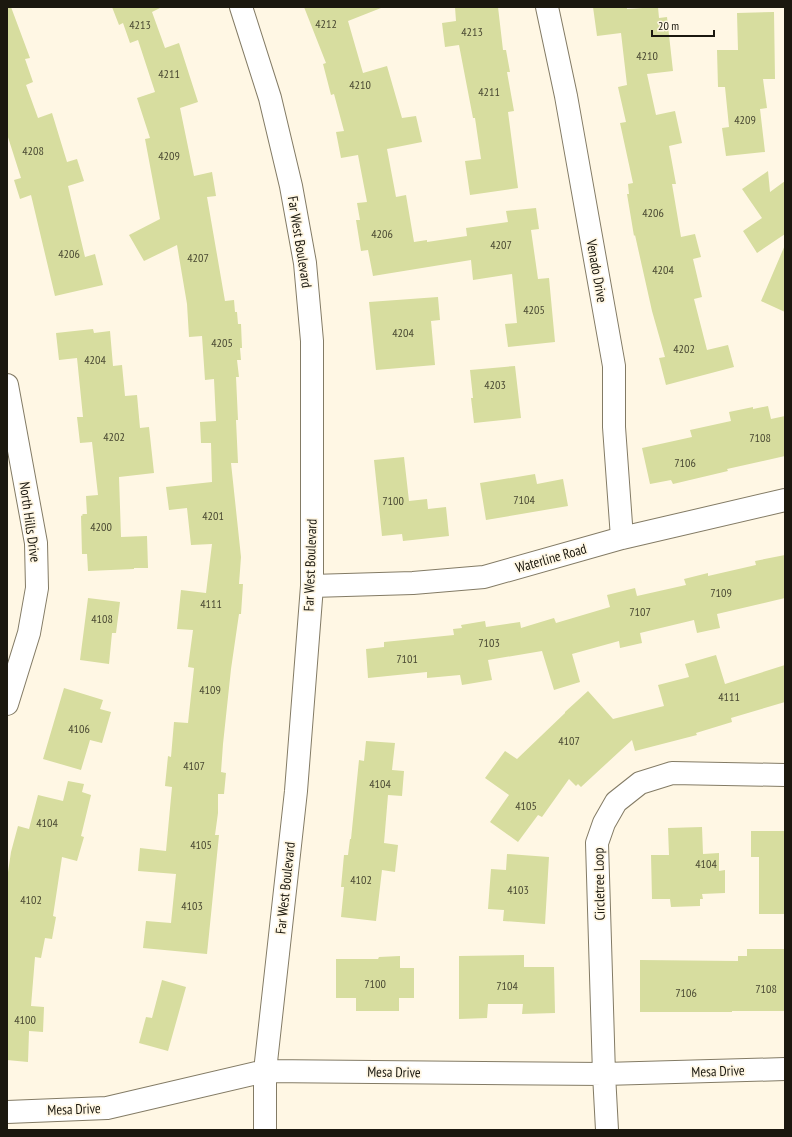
<svg xmlns="http://www.w3.org/2000/svg" width="792" height="1137" viewBox="0 0 792 1137" font-family="'PT Sans Narrow',sans-serif">
	<style>
		.building { fill: #d7dd9f }
		.lines { fill: none; stroke-linecap: round; stroke-linejoin: round }
		.minor-casing { stroke: #837b65; stroke-width: 24 }
		.minor { stroke: #fff; stroke-width: 22 }
		.labels { text-anchor: middle; dominant-baseline: central; stroke-width: 3.5; stroke-linejoin: round; paint-order: stroke }
		.number-label { font-size: 12px; fill: #4a4933 }
		.street-label { font-size: 14px; fill: #1b180f; stroke: #fff7e4 }
	</style>
	<rect width="100%" height="100%" fill="#fff7e4"/>
	<path class="building" d="M 7,7 L 11,7 L 30,58 L 25,59 L 33,82 L 26,85 L 38,118 L 52,113 L 67,162 L 77,159 L 84,181 L 68,186 L 85,257 L 95,254 L 103,285 L 55,296 L 31,195 L 20,199 L 14,180 L 21,178 L 7,134 Z
		M 112,7 L 162,7 L 152,12 L 165,48 L 179,43 L 198,102 L 180,108 L 194,176 L 212,172 L 216,196 L 207,197 L 225,301 L 234,300 L 235,312 L 237,312 L 238,324 L 241,324 L 242,348 L 240,348 L 241,360 L 237,360 L 239,377 L 236,377 L 238,420 L 236,420 L 238,463 L 231,463 L 241,557 L 239,584 L 243,584 L 241,614 L 239,614 L 231,669 L 223,744 L 221,772 L 226,773 L 224,794 L 218,794 L 218,813 L 215,835 L 219,835 L 207,954 L 143,948 L 146,921 L 171,923 L 176,874 L 138,871 L 140,848 L 166,851 L 172,787 L 165,786 L 168,756 L 171,757 L 174,722 L 188,723 L 194,668 L 188,667 L 193,630 L 177,629 L 181,590 L 206,593 L 212,544 L 191,545 L 187,508 L 169,510 L 166,487 L 212,482 L 211,443 L 201,443 L 200,422 L 216,421 L 214,379 L 205,380 L 202,336 L 189,337 L 187,304 L 177,245 L 144,261 L 129,235 L 160,219 L 145,139 L 150,138 L 137,98 L 155,92 L 138,40 L 130,43 L 123,23 L 119,25 Z
		M 304,7 L 381,7 L 381,8 L 348,21 L 363,73 L 387,66 L 402,118 L 416,116 L 422,142 L 387,149 L 396,197 L 406,195 L 414,242 L 427,240 L 427,242 L 467,236 L 466,228 L 508,222 L 506,211 L 536,208 L 539,229 L 531,230 L 538,279 L 549,278 L 555,342 L 508,347 L 505,324 L 517,323 L 512,274 L 473,280 L 471,260 L 373,276 L 368,250 L 361,251 L 356,220 L 360,220 L 357,203 L 367,202 L 358,155 L 341,158 L 336,132 L 344,131 L 334,94 L 331,95 L 323,64 L 326,63 Z
		M 455,7 L 498,7 L 503,50 L 506,50 L 510,72 L 507,72 L 514,111 L 508,112 L 518,188 L 470,195 L 465,161 L 481,159 L 475,118 L 473,118 L 459,45 L 445,47 L 442,23 L 456,21 Z
		M 593,7 L 627,7 L 627,9 L 658,7 L 659,18 L 667,17 L 673,71 L 647,74 L 656,115 L 675,111 L 682,143 L 669,146 L 676,184 L 672,184 L 681,237 L 695,234 L 701,257 L 693,259 L 702,297 L 694,299 L 707,350 L 728,345 L 734,367 L 666,385 L 659,358 L 665,357 L 652,311 L 635,235 L 634,236 L 627,194 L 629,194 L 628,184 L 633,183 L 620,123 L 626,122 L 618,87 L 627,85 L 621,33 L 597,36 Z
		M 774,12 L 775,79 L 763,79 L 767,108 L 760,109 L 765,152 L 726,156 L 722,128 L 729,127 L 725,87 L 718,87 L 717,50 L 738,50 L 737,13 Z
		M 768,171 L 770,192 L 785,181 L 785,234 L 757,253 L 743,231 L 762,218 L 742,189 Z
		M 785,245 L 785,312 L 761,301 Z
		M 438,297 L 440,320 L 431,321 L 435,365 L 376,370 L 369,302 Z
		M 93,329 L 94,333 L 110,331 L 113,366 L 122,365 L 125,396 L 137,395 L 140,428 L 149,427 L 154,473 L 119,477 L 121,537 L 147,536 L 148,568 L 134,568 L 134,569 L 88,571 L 87,554 L 82,554 L 81,516 L 83,515 L 82,514 L 87,514 L 86,496 L 98,495 L 92,442 L 80,443 L 77,417 L 83,417 L 77,358 L 59,360 L 56,333 Z
		M 515,366 L 521,418 L 474,423 L 471,398 L 473,398 L 470,370 Z
		M 768,406 L 771,419 L 785,416 L 785,456 L 727,469 L 728,471 L 673,484 L 671,480 L 650,484 L 642,448 L 692,437 L 690,430 L 731,421 L 729,412 L 753,407 L 753,409 Z
		M 404,457 L 409,501 L 427,499 L 428,509 L 446,507 L 449,536 L 403,541 L 402,534 L 382,536 L 374,460 Z
		M 535,474 L 537,484 L 563,479 L 568,506 L 486,520 L 480,483 Z
		M 785,555 L 785,598 L 717,614 L 720,628 L 697,633 L 694,620 L 640,633 L 642,643 L 620,648 L 619,641 L 572,654 L 580,682 L 554,690 L 542,651 L 488,660 L 492,680 L 462,685 L 460,675 L 427,678 L 427,672 L 368,678 L 366,649 L 384,647 L 384,642 L 454,635 L 453,629 L 462,628 L 461,625 L 485,621 L 486,627 L 520,622 L 521,628 L 554,618 L 556,623 L 610,607 L 607,595 L 635,588 L 637,596 L 686,585 L 684,579 L 708,573 L 708,576 L 756,565 L 755,561 Z
		M 88,598 L 120,602 L 116,633 L 112,633 L 109,664 L 80,660 Z
		M 716,655 L 725,684 L 785,665 L 785,702 L 731,718 L 732,722 L 696,733 L 697,735 L 635,751 L 632,740 L 581,787 L 578,784 L 576,786 L 569,779 L 542,817 L 538,815 L 518,842 L 490,822 L 509,795 L 485,778 L 505,751 L 517,759 L 565,713 L 565,712 L 588,691 L 613,719 L 664,706 L 658,685 L 689,677 L 685,664 Z
		M 64,688 L 103,700 L 100,709 L 111,712 L 102,743 L 90,740 L 81,770 L 43,759 Z
		M 366,741 L 395,743 L 392,770 L 404,771 L 402,796 L 388,795 L 384,843 L 398,845 L 395,872 L 382,870 L 376,921 L 341,917 L 344,887 L 341,887 L 344,855 L 348,855 L 350,839 L 351,839 L 359,760 L 364,761 Z
		M 68,781 L 84,784 L 82,792 L 91,795 L 81,836 L 84,837 L 77,861 L 62,857 L 53,916 L 56,917 L 52,939 L 45,938 L 41,958 L 35,957 L 31,1006 L 44,1007 L 43,1032 L 29,1031 L 28,1062 L 7,1060 L 7,879 L 11,852 L 18,826 L 29,829 L 38,795 L 63,801 Z
		M 702,827 L 703,854 L 719,853 L 719,871 L 725,870 L 725,893 L 702,894 L 703,899 L 700,899 L 700,906 L 671,907 L 670,899 L 652,899 L 651,855 L 669,855 L 668,828 Z
		M 751,831 L 785,831 L 785,914 L 759,914 L 759,857 L 751,857 Z
		M 507,854 L 549,857 L 545,924 L 503,921 L 504,910 L 488,909 L 491,869 L 506,870 Z
		M 747,949 L 785,949 L 785,1011 L 732,1011 L 732,1012 L 640,1012 L 640,960 L 738,961 L 738,956 L 747,956 Z
		M 524,955 L 524,967 L 554,967 L 555,1013 L 522,1014 L 523,1004 L 488,1004 L 487,1018 L 459,1019 L 459,956 Z
		M 400,956 L 400,968 L 414,968 L 414,998 L 399,998 L 399,1011 L 356,1011 L 356,998 L 336,998 L 336,959 L 378,959 L 379,957 Z
		M 162,980 L 186,987 L 168,1051 L 139,1043 L 146,1017 L 152,1018 Z"/>
	<g class="lines">
		<g class="minor-casing">
			<path id="minor" d="M 241,7 L 270,98 L 291,186 L 305,263 L 312,341 L 312,586 L 296,791 L 265,1071 L 265,1130
				M 547,7 L 566,96 L 614,366 L 614,427 L 622,538
				M 7,385 L 36,543 L 37,588 L 29,633 L 7,704
				M 312,586 L 413,583 L 484,577 L 622,538 L 785,500
				M 7,1112 L 107,1108 L 265,1071 L 604,1074 L 785,1069
				M 607,1130 L 604,1074 L 597,843 L 604,823 L 616,802 L 640,783 L 672,773 L 785,775"/>
		</g>
		<use href="#minor" class="minor"/>
	</g>
	<g class="labels">
		<g class="number-label">
			<text x="326" y="23">4212</text>
			<text x="140" y="24">4213</text>
			<text x="472" y="31">4213</text>
			<text x="647" y="55">4210</text>
			<text x="169" y="73">4211</text>
			<text x="360" y="84">4210</text>
			<text x="489" y="91">4211</text>
			<text x="745" y="119">4209</text>
			<text x="33" y="150">4208</text>
			<text x="169" y="155">4209</text>
			<text x="653" y="212">4206</text>
			<text x="382" y="233">4206</text>
			<text x="501" y="244">4207</text>
			<text x="69" y="253">4206</text>
			<text x="198" y="257">4207</text>
			<text x="663" y="269">4204</text>
			<text x="534" y="309">4205</text>
			<text x="403" y="332">4204</text>
			<text x="222" y="342">4205</text>
			<text x="684" y="348">4202</text>
			<text x="95" y="359">4204</text>
			<text x="495" y="384">4203</text>
			<text x="114" y="436">4202</text>
			<text x="760" y="437">7108</text>
			<text x="685" y="462">7106</text>
			<text x="524" y="499">7104</text>
			<text x="393" y="500">7100</text>
			<text x="213" y="515">4201</text>
			<text x="101" y="526">4200</text>
			<text x="721" y="592">7109</text>
			<text x="211" y="603">4111</text>
			<text x="640" y="611">7107</text>
			<text x="102" y="618">4108</text>
			<text x="489" y="642">7103</text>
			<text x="407" y="658">7101</text>
			<text x="210" y="689">4109</text>
			<text x="729" y="696">4111</text>
			<text x="79" y="728">4106</text>
			<text x="569" y="740">4107</text>
			<text x="194" y="765">4107</text>
			<text x="380" y="783">4104</text>
			<text x="526" y="805">4105</text>
			<text x="47" y="822">4104</text>
			<text x="201" y="844">4105</text>
			<text x="706" y="863">4104</text>
			<text x="361" y="879">4102</text>
			<text x="518" y="889">4103</text>
			<text x="31" y="899">4102</text>
			<text x="192" y="905">4103</text>
			<text x="375" y="983">7100</text>
			<text x="507" y="985">7104</text>
			<text x="766" y="988">7108</text>
			<text x="686" y="992">7106</text>
			<text x="25" y="1019">4100</text>
		</g>
		<g class="street-label">
			<text transform="translate(300 242) rotate(81)">Far West Boulevard</text>
			<text transform="translate(597 271) rotate(80)">Venado Drive</text>
			<text transform="translate(30 522) rotate(82)">North Hills Drive</text>
			<text transform="translate(551 558) rotate(-16)">Waterline Road</text>
			<text transform="translate(310 565) rotate(-88)">Far West Boulevard</text>
			<text transform="translate(599 884) rotate(-91)">Circletree Loop</text>
			<text transform="translate(285 888) rotate(-84)">Far West Boulevard</text>
			<text transform="translate(718 1071) rotate(-2)">Mesa Drive</text>
			<text transform="translate(394 1072) rotate(1)">Mesa Drive</text>
			<text transform="translate(74 1109) rotate(-2)">Mesa Drive</text>
		</g>
	</g>
	<rect width="792" height="1137" fill="none" stroke="#1b180f" stroke-width="16"/>
	<path d="M652 30v6h62v-6" fill="none" stroke="#1b180f" stroke-width="2"/>
	<text x="658" y="30" font-size="12" fill="#1b180f" stroke="#fff7e4" stroke-width="3" paint-order="stroke">20 m</text>
</svg>
